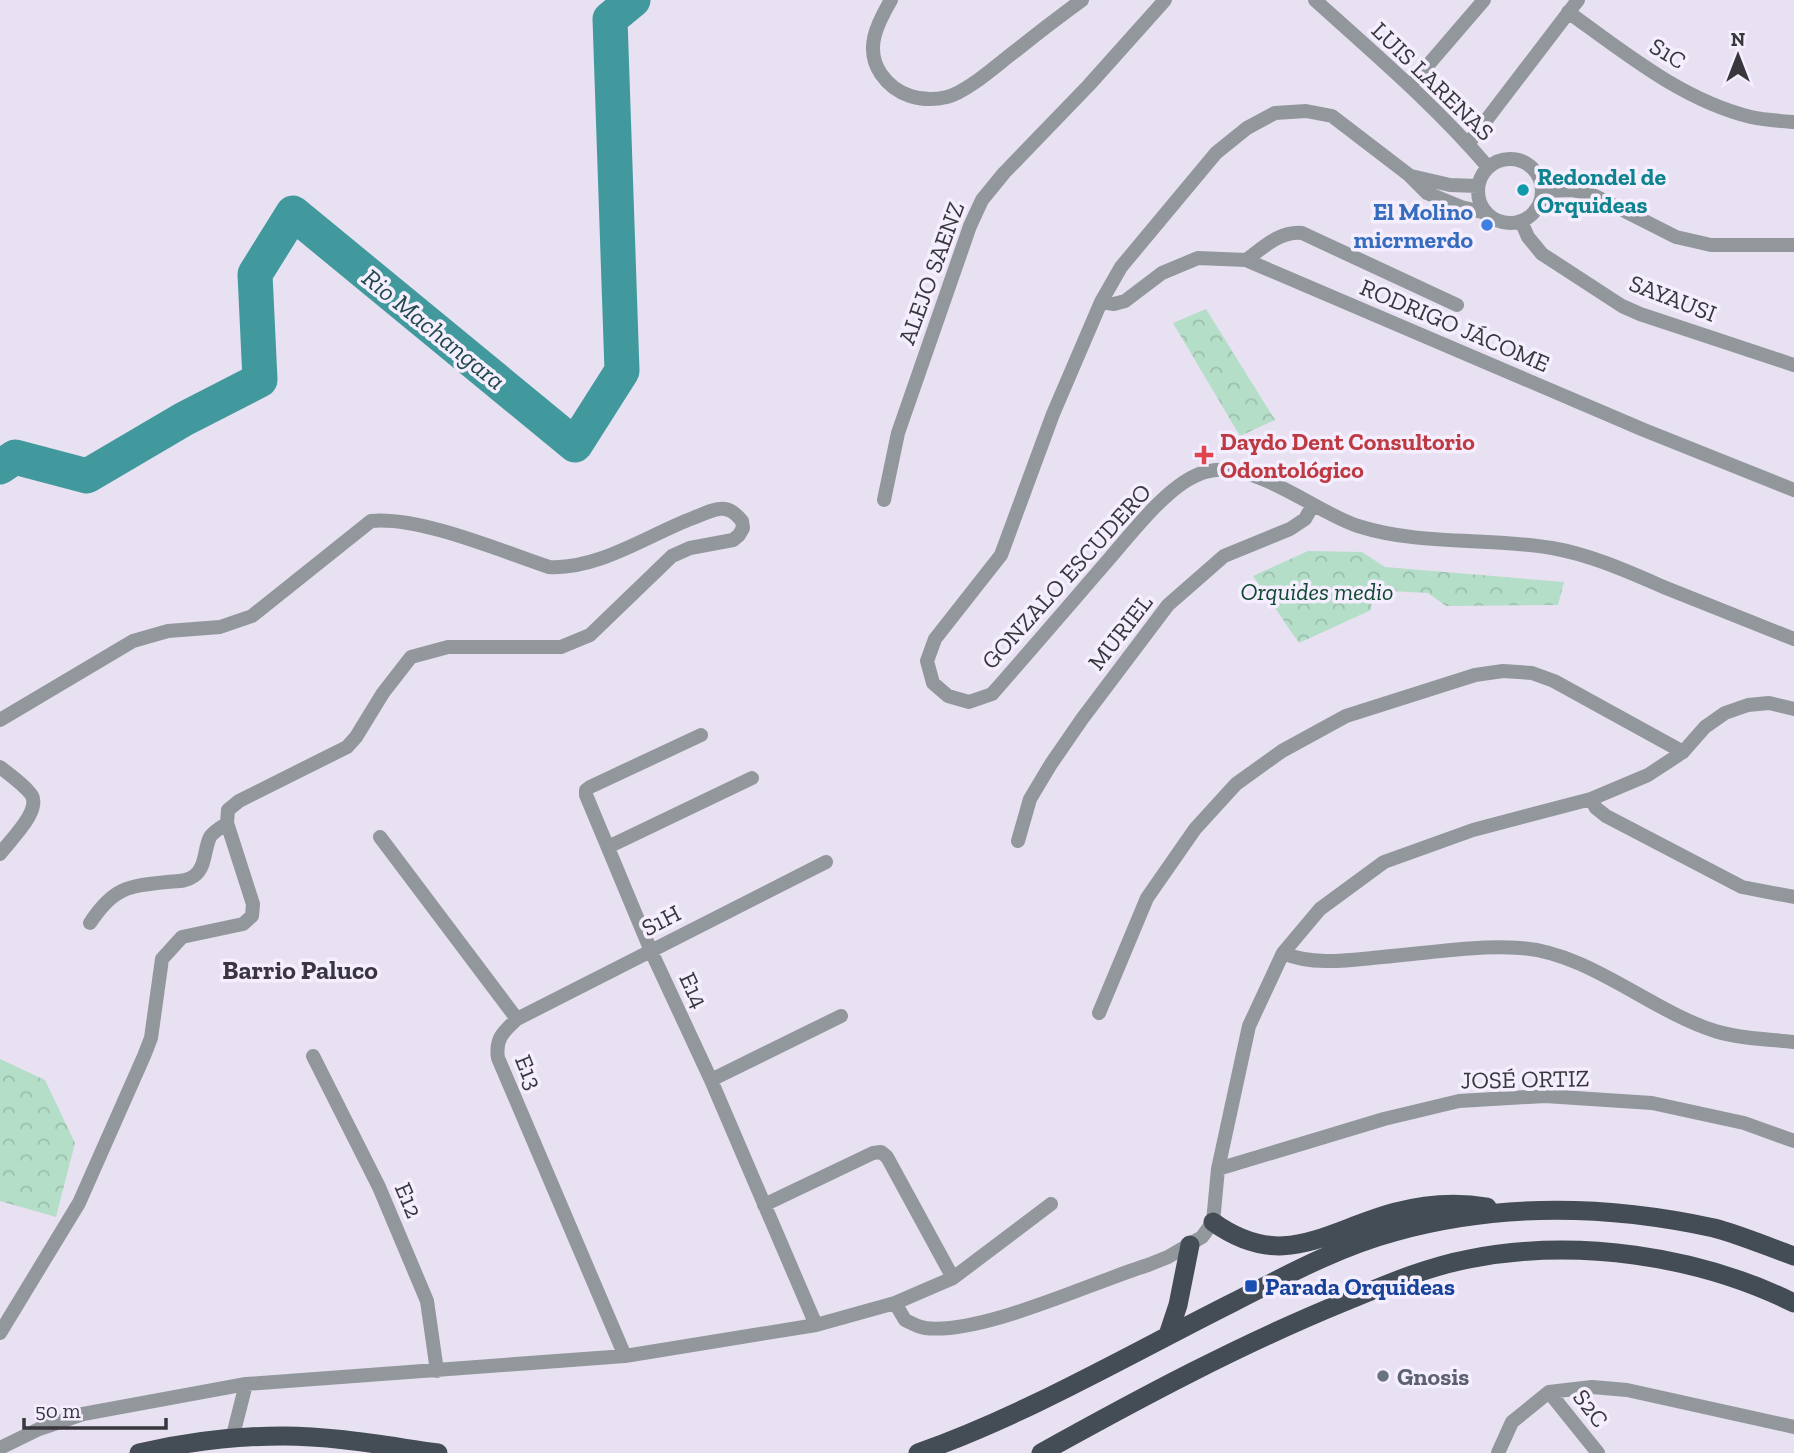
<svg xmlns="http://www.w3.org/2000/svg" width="1794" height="1453" viewBox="0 0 1794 1453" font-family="'Zilla Slab',serif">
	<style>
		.forest { fill: url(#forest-crowns) }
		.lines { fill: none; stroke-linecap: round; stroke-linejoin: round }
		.river { stroke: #41999e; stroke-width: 35 }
		.minor { stroke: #92979c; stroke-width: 14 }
		.trunk { stroke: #444c56; stroke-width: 19 }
		.culture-dot { fill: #0f9aa8; stroke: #f4eefe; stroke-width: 2.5 }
		.shop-dot { fill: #3f7fe0; stroke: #f4eefe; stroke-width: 2.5 }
		.health-dot { fill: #e0444e; stroke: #f4eefe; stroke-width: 2.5 }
		.transit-dot { fill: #1a4fb4; stroke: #f4eefe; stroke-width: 2.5 }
		.worship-dot { fill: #6b7280; stroke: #f4eefe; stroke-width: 2.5 }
		.labels { text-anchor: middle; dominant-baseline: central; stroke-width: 7; stroke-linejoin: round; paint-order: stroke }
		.street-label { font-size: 24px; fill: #39363c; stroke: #f4eefe }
		.culture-label { font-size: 24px; font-weight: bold; fill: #0d838f; stroke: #f4eefe; text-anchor: start }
		.shop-label { font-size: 24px; font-weight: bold; fill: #366cbe; stroke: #f4eefe; text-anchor: end }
		.health-label { font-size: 24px; font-weight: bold; fill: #be3a42; stroke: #f4eefe; text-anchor: start }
		.park-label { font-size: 24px; font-style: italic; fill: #114731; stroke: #f4eefe }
		.transit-label { font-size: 24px; font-weight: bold; fill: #164399; stroke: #f4eefe; text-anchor: start }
		.worship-label { font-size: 24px; font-weight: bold; fill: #5b616d; stroke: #f4eefe; text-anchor: start }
		.water-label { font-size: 26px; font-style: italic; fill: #214a4c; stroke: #f4eefe }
		.neighbourhood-label { font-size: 26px; font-weight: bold; fill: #3a3541; stroke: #f4eefe }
	</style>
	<defs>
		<pattern id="forest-crowns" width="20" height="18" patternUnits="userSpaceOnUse" patternTransform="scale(1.75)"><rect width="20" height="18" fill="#b4dec8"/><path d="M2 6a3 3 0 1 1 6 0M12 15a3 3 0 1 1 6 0" fill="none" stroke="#9cbfad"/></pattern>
	</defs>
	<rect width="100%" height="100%" fill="#e7e1f1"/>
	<path class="forest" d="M 1206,309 L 1275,420 L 1240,436 L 1173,323 Z
		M 1308,551 L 1362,552 L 1385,567 L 1564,582 L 1558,605 L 1446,606 L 1428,593 L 1372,590 L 1371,610 L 1299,643 L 1253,576 Z
		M 0,1059 L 45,1080 L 75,1143 L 56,1217 L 0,1201 Z"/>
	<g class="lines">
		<path class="river" d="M 0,467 L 15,457 L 87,476 L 184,419 L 260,380 L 255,274 L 293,213 L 575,445 L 622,371 L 610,19 L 633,0"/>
		<path class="minor" d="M 891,0 C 877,24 864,49 881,74 C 896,96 922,103 947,97 C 968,92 1000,62 1018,49 C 1039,32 1060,16 1082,0
			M 1315,0 C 1375,54 1436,106 1488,167
			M 1568,12 C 1625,53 1682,100 1751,117 C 1765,120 1780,121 1794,122
			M 1410,86 L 1484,0
			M 1468,144 L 1578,0
			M1478 191a32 32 0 1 1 64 0a32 32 0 1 1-64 0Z
			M 1411,176 L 1450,185 L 1478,186
			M 1542,191 L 1573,190 L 1595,196 L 1676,237 L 1711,245 L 1794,245
			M 1486,213 L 1461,207 L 1427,193 L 1409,175 L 1332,116 L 1306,111 L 1275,113 L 1247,128 L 1216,153 L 1121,267 L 1101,302 L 1053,414 L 1001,555 L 935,639 L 927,661 L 933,683 L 948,696 L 969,702 L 992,694 C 1029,652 1066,609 1103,566 C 1127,539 1164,489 1197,475 C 1248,452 1311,511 1358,526 C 1421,546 1487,537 1552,548 C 1592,555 1629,572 1666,588 C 1709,605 1751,622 1794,639
			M 1521,221 L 1528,237 L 1542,254 L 1622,306 L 1640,314 L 1794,365
			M 1246,260 C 1263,248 1279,231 1302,233 L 1457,305
			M 1101,302 L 1114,304 L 1125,301 L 1162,273 L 1198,258 L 1246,260 L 1644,430 L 1794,490
			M 884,500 L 898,433 L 970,226 L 982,200 L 1004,173 L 1089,85 L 1165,0
			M 0,720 L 133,641 L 168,631 L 220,627 L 252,616 L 371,521 C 419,516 501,551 549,567 C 598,570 648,535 693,518 C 701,515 711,510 719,509 C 729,507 736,514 742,521 L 743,528 L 739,535 L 733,540 L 690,548 L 672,556 L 590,635 L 561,647 L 448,647 L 411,657 L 383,693 L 356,737 L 347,747 L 239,801 L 228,810 L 227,823 L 253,904 L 252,916 L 243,924 L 182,937 L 162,959 L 151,1038 L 144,1056 L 79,1203 L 0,1333
			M 701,735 L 590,787 L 586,790 L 586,795 L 651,951 L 711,1080 L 816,1325
			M 0,767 C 10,775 22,783 30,793 C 44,809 10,840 0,854
			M 1591,799 L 1596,808 L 1606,816 L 1742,887 L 1794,897
			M 380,837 L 517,1019
			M 1018,841 L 1030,799 L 1051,764 L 1082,719 L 1168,605 L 1224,556 L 1290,529 L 1305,519 L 1313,505
			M 608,847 L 752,778
			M 90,923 C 113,888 127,886 167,882 C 176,881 186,882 194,876 C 206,868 204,849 210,837 C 213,832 222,827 227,823
			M 1283,953 C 1313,966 1350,960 1382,957 C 1428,953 1474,945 1520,948 C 1588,952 1651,1011 1715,1031 C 1740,1039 1768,1039 1794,1042
			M 1099,1013 L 1147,898 L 1195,829 L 1236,784 L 1282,751 L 1346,716 L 1475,675 L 1503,671 L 1532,673 L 1554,681 L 1683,752
			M 313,1056 L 379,1187 L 427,1301 L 437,1371
			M 711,1080 L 841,1016
			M 1218,1169 L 1384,1119 L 1459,1101 L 1545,1096 L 1652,1103 L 1744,1123 L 1794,1141
			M 764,1205 L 873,1153 L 881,1152 L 887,1157 L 953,1278
			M 895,1303 L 905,1320 C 911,1323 918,1327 925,1328 C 982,1335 1090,1283 1148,1265 L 1168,1257 L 1202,1237 L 1213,1222 L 1218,1169 L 1249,1026 L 1283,953 L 1320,909 L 1384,862 L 1473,830 L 1591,799 L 1648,775 L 1683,752 L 1705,727 L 1725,713 L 1748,705 L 1769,703 L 1794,709
			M 625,1356 L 498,1058 C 495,1039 503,1032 517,1019 L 826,862
			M 1549,1392 L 1598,1453
			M 232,1439 L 246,1384
			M 0,1448 L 39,1429 L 83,1414 L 246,1384 L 625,1356 L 816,1325 L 895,1303 L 953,1278 L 1051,1204
			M 1498,1453 L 1512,1422 L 1549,1392 L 1592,1387 L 1627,1390 L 1794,1427"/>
		<path class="trunk" d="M 1213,1222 C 1283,1272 1325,1231 1396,1212 C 1426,1204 1457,1202 1487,1207
			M 1168,1335 L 1178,1305 L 1190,1245
			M 139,1453 C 186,1442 235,1436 283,1436 C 335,1436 387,1446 438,1453
			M 918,1453 C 1028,1414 1130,1354 1234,1302 C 1285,1276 1338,1247 1394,1232 C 1498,1203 1608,1205 1714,1228 C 1741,1235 1768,1247 1794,1256
			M 1041,1453 C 1140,1398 1239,1345 1344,1302 C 1385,1285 1426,1267 1469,1259 C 1575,1238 1697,1255 1794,1303"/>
	</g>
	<circle class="culture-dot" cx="1523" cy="190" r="7"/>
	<circle class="shop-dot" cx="1487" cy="225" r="7"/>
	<path class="health-dot" d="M1200.5 444.5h7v7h7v7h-7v7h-7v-7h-7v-7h7z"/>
	<rect class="transit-dot" x="1244" y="1279" width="14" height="14" rx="3.5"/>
	<circle class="worship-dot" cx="1383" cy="1376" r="7"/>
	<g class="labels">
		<g class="street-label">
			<text transform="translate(1668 53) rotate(31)">S1C</text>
			<text transform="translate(1433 81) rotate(44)">LUIS LARENAS</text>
			<text transform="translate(931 273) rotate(-70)">ALEJO SAENZ</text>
			<text transform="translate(1673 298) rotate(21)">SAYAUSI</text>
			<text transform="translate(1455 325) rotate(23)">RODRIGO JÁCOME</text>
			<text transform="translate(1066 576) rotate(-48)">GONZALO ESCUDERO</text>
			<text transform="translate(1120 632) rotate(-52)">MURIEL</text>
			<text transform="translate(661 920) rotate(-27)">S1H</text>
			<text transform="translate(694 990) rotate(65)">E14</text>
			<text transform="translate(529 1072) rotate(68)">E13</text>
			<text transform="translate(1525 1079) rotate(-1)">JOSÉ ORTIZ</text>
			<text transform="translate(409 1200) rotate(67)">E12</text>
			<text transform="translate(1591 1408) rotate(52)">S2C</text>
		</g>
		<g class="culture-label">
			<text x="1537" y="176">Redondel de<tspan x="1537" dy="28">Orquideas</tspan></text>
		</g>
		<g class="shop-label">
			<text x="1473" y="211">El Molino<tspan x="1473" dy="28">micrmerdo</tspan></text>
		</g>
		<g class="health-label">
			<text x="1220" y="441">Daydo Dent Consultorio<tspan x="1220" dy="28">Odontológico</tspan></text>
		</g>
		<g class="park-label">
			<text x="1317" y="591">Orquides medio</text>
		</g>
		<g class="transit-label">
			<text x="1265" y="1286">Parada Orquideas</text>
		</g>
		<g class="worship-label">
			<text x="1397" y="1376">Gnosis</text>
		</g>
		<g class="water-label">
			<text transform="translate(434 329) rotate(39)">Rio Machangara</text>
		</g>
		<g class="neighbourhood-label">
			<text x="300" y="970">Barrio Paluco</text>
		</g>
	</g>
	<g transform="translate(1738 56)" stroke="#f4eefe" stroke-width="5" paint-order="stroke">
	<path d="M0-5L12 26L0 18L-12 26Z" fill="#39363c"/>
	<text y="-10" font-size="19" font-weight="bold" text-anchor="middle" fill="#39363c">N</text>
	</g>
	<path d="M24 1418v10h142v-10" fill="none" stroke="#39363c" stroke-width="3.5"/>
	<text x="35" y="1418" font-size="21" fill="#39363c" stroke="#f4eefe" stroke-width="5" paint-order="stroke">50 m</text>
</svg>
